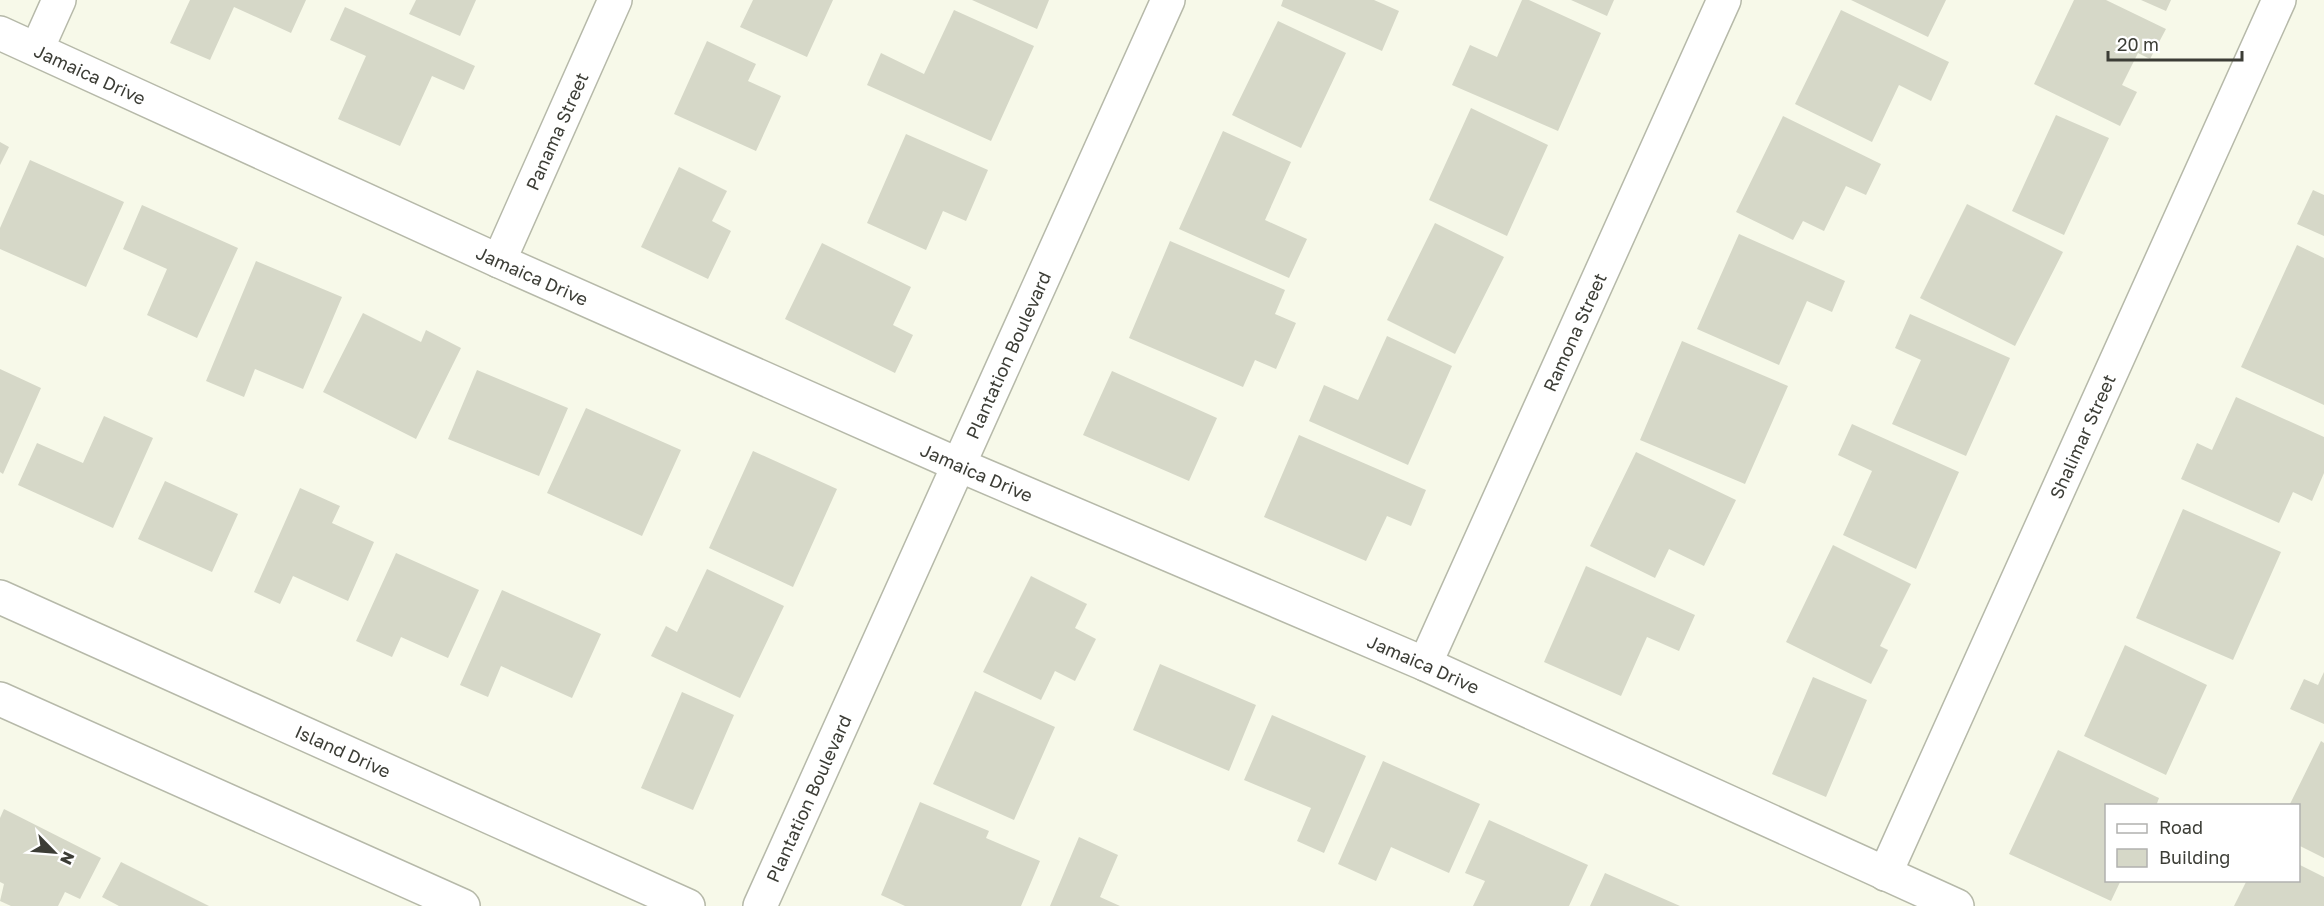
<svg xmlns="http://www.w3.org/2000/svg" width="2324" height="906" viewBox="0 0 2324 906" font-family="'Golos Text',sans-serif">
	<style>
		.building { fill: #d6d8c8 }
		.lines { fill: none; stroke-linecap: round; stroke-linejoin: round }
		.minor-casing { stroke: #b6b9a9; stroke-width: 36 }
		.tertiary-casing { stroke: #b6b9a9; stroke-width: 36 }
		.minor { stroke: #fff; stroke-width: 33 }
		.tertiary { stroke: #fff; stroke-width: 33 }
		.labels { text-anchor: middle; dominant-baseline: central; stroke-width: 4.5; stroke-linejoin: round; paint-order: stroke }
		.street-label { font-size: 18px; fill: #3c3d36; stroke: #fff }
	</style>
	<rect width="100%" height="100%" fill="#f7f9e9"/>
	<path class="building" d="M 190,0 L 306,0 L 291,33 L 234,7 L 210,60 L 170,43 Z
		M 416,0 L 476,0 L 460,36 L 409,14 Z
		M 753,0 L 833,0 L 807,57 L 740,27 Z
		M 972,0 L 1049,0 L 1037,29 Z
		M 1283,0 L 1374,0 L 1399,11 L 1382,51 L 1281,6 Z
		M 1522,0 L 1529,0 L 1601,33 L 1558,131 L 1452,85 L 1470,45 L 1497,57 Z
		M 1571,0 L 1614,0 L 1607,16 Z
		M 1851,0 L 1946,0 L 1928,37 Z
		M 2074,0 L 2106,0 L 2166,29 L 2150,59 L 2138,53 L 2122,85 L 2137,92 L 2120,126 L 2034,84 Z
		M 2141,0 L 2171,0 L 2166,11 Z
		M 345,7 L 475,66 L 464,90 L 432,76 L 400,146 L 338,119 L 366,56 L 330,40 Z
		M 954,10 L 1034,46 L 991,141 L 867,85 L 881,53 L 924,74 Z
		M 1841,10 L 1949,62 L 1931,101 L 1899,85 L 1872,142 L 1795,104 Z
		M 1278,21 L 1346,53 L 1301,148 L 1232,115 Z
		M 707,41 L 756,64 L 748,81 L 781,96 L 756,151 L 674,114 Z
		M 1471,108 L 1548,145 L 1507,236 L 1429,200 Z
		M 2056,115 L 2109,138 L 2064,235 L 2012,211 Z
		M 1783,116 L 1881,164 L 1866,195 L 1846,186 L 1824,231 L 1803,221 L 1793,240 L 1736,212 Z
		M 1223,131 L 1291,162 L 1265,220 L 1307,239 L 1289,278 L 1179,229 Z
		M 906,134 L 988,170 L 966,221 L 943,211 L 926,250 L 867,223 Z
		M 0,142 L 9,147 L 0,165 Z
		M 30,160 L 124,202 L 86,287 L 0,249 L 0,228 Z
		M 679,167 L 727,191 L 712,221 L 731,231 L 708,279 L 641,247 Z
		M 2313,190 L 2324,195 L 2324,236 L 2297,224 Z
		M 1967,204 L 2063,252 L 2015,346 L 1920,298 Z
		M 142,205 L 238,248 L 197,338 L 147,315 L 167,269 L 123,249 Z
		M 1435,223 L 1504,257 L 1455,354 L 1387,320 Z
		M 1739,234 L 1845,281 L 1832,312 L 1807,301 L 1779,365 L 1697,329 Z
		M 1170,241 L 1285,290 L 1275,314 L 1296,323 L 1276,369 L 1255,360 L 1243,387 L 1129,338 Z
		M 822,243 L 911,287 L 893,325 L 913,335 L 895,373 L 785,319 Z
		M 2297,245 L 2324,258 L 2324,405 L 2241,367 Z
		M 256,261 L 342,297 L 303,389 L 255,369 L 244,397 L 206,381 Z
		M 363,313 L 421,342 L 426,330 L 461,348 L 416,439 L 323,392 Z
		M 1910,314 L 2010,358 L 1966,456 L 1892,424 L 1921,360 L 1895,348 Z
		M 1387,336 L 1452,366 L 1408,465 L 1309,421 L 1324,385 L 1358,400 Z
		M 1682,341 L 1788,386 L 1745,484 L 1640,440 Z
		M 0,369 L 41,388 L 3,474 L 0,472 Z
		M 477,370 L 568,408 L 539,476 L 448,439 Z
		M 1112,371 L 1217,418 L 1189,481 L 1083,435 Z
		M 2236,397 L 2324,437 L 2324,473 L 2312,501 L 2293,492 L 2279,523 L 2181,479 L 2197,443 L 2212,450 Z
		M 586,408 L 681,450 L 642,536 L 547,493 Z
		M 104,416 L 153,438 L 113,528 L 18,485 L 37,443 L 83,463 Z
		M 1852,424 L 1959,472 L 1916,569 L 1843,535 L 1872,471 L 1838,455 Z
		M 1299,435 L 1426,490 L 1411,526 L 1387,516 L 1366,561 L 1264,517 Z
		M 753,451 L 837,489 L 793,587 L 709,548 Z
		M 1636,452 L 1736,500 L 1704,566 L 1669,549 L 1655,578 L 1590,546 Z
		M 165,481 L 238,514 L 212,572 L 138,539 Z
		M 300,488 L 340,506 L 332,523 L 374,542 L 348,601 L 293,576 L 280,604 L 254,592 Z
		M 2183,509 L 2281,552 L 2233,660 L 2136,618 Z
		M 1833,545 L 1911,584 L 1880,646 L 1888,650 L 1871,684 L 1786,642 Z
		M 396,553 L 479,590 L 448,658 L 401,637 L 392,657 L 356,641 Z
		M 1586,566 L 1695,615 L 1679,651 L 1647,637 L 1621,696 L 1544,662 Z
		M 707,569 L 784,606 L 740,698 L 651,656 L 666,626 L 677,632 Z
		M 1031,576 L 1087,604 L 1075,628 L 1096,639 L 1075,681 L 1055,671 L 1041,700 L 983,672 Z
		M 502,590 L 601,634 L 572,698 L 501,666 L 488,697 L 460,685 Z
		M 2125,645 L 2207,685 L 2166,775 L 2084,736 Z
		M 1160,664 L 1256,705 L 1229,771 L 1133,730 Z
		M 2324,672 L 2324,724 L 2290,709 L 2304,679 L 2318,685 Z
		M 1813,677 L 1867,700 L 1826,797 L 1772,774 Z
		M 975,691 L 1055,727 L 1014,820 L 933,784 Z
		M 682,692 L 734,715 L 693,810 L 641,788 Z
		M 1272,715 L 1366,756 L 1324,853 L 1297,841 L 1311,808 L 1244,780 Z
		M 2321,741 L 2324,743 L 2324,858 L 2298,845 L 2298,806 L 2289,806 Z
		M 2058,750 L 2159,798 L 2156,806 L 2106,806 L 2106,880 L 2121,880 L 2111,901 L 2009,854 Z
		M 1383,761 L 1480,804 L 1449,873 L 1391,847 L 1376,881 L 1338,864 Z
		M 920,802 L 989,831 L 986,838 L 1040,861 L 1021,906 L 905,906 L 881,895 Z
		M 4,809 L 101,858 L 80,899 L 65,892 L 58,906 L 11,906 L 0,901 L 4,884 L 0,882 L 0,818 Z
		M 1489,820 L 1588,865 L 1569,906 L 1473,906 L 1485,881 L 1465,873 Z
		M 1079,837 L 1118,855 L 1100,897 L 1120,906 L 1050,906 Z
		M 121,862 L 209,906 L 119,906 L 102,897 Z
		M 2298,864 L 2324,877 L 2324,906 L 2234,906 L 2247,880 L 2298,880 Z
		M 1605,873 L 1680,906 L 1590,906 Z"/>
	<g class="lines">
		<g class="minor-casing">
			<g id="minor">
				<path id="s1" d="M 0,33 L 499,261 L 959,465 L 1425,664 L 1957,906"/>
				<path d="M 37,49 L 59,0"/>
				<path id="s2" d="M 499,261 L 615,0"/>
				<path id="s3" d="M 1425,664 L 1724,0"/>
				<path id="s4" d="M 1885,874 L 2279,0"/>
				<path id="s5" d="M 760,906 L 1168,0"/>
			</g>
		</g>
		<g class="tertiary-casing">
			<g id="tertiary">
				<path id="s6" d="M 0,597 L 688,906"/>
				<path d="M 0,699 L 463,906"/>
			</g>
		</g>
		<use href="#minor" class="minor"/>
		<use href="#tertiary" class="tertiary"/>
	</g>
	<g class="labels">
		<g class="street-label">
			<text stroke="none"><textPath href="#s1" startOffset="99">Jamaica Drive</textPath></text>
			<text stroke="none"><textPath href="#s2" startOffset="142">Panama Street</textPath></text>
			<text stroke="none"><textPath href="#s1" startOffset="585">Jamaica Drive</textPath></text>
			<text stroke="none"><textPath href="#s3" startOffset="364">Ramona Street</textPath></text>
			<text stroke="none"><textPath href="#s5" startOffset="604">Plantation Boulevard</textPath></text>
			<text stroke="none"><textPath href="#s4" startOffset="480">Shalimar Street</textPath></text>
			<text stroke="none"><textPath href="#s1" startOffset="1071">Jamaica Drive</textPath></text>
			<text stroke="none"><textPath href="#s1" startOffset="1557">Jamaica Drive</textPath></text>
			<text stroke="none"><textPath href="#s6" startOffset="376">Island Drive</textPath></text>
			<text stroke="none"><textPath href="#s5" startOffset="118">Plantation Boulevard</textPath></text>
		</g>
	</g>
	<rect x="2105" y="804" width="195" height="78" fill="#ffffff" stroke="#b1b1af" stroke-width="1.5"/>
	<rect x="2117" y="824" width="30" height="9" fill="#ffffff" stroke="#b1b1af" stroke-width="1.5"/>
	<text x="2159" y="834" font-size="18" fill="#3c3d36">Road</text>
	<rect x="2117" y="849" width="30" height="18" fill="#d6d8c8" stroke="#b1b1af" stroke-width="1.5"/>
	<text x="2159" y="864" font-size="18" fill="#3c3d36">Building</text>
	<g transform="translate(54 852) rotate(115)" stroke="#ffffff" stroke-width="4.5" paint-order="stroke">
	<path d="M0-4.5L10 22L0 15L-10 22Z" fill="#3c3d36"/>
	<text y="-9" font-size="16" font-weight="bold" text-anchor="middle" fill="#3c3d36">N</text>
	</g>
	<path d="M2108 51v9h134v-9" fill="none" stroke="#3c3d36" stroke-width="3"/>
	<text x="2117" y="51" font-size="18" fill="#3c3d36" stroke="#ffffff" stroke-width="4.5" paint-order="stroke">20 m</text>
</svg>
